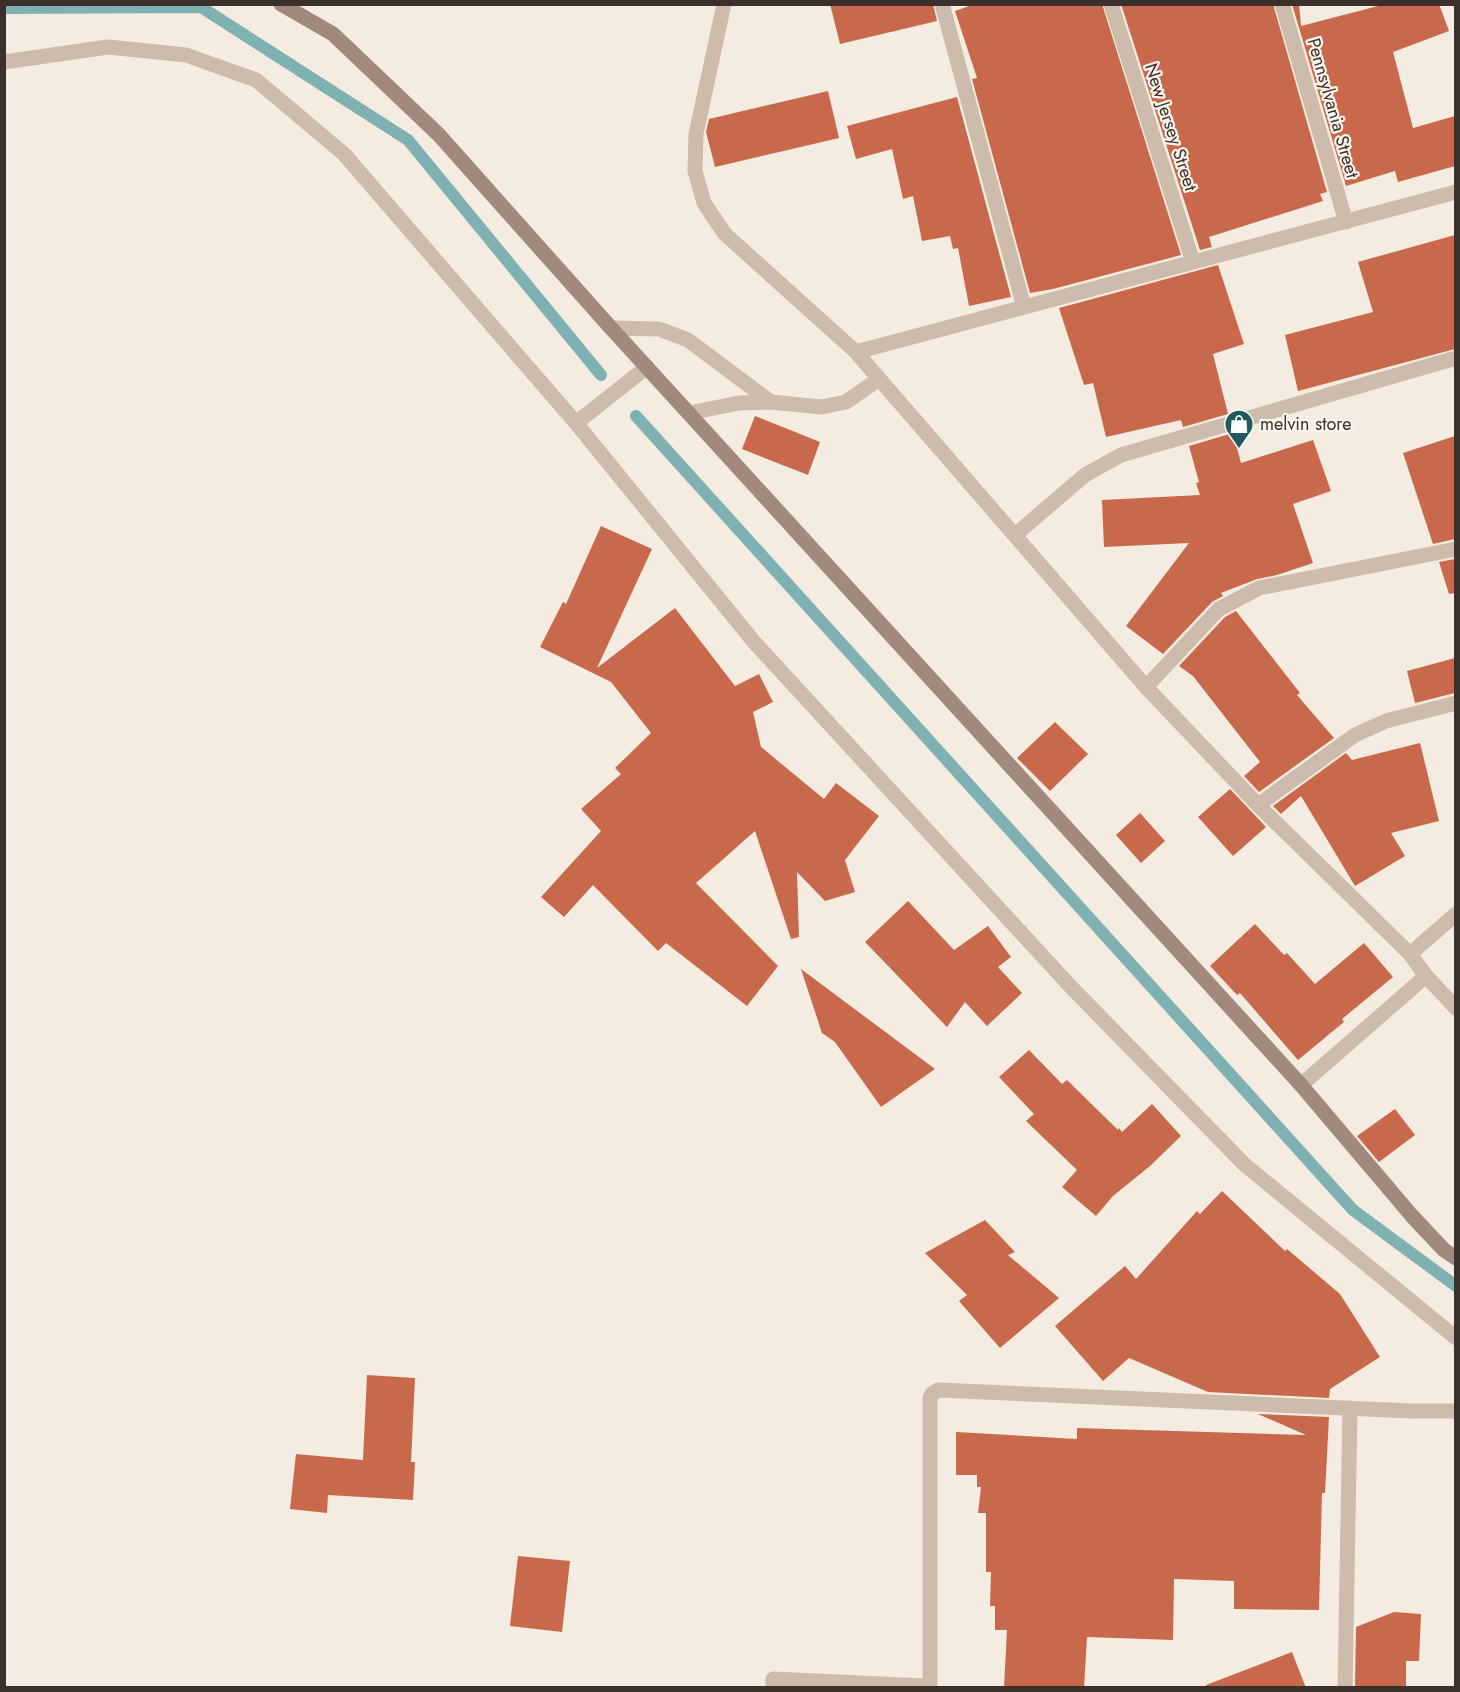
<svg xmlns="http://www.w3.org/2000/svg" width="1460" height="1692" viewBox="0 0 1460 1692" font-family="Jost,sans-serif">
	<style>
		.lines { fill: none; stroke-linecap: round; stroke-linejoin: round }
		.stream { stroke: #7fb0b2; stroke-width: 12 }
		.building { fill: #c8694b }
		.street { stroke: #cdbbac; stroke-width: 15 }
		.secondary { stroke: #a18a7d; stroke-width: 15 }
		.labels { text-anchor: middle; dominant-baseline: central; stroke-width: 4.5; stroke-linejoin: round; paint-order: stroke }
		.street-label { font-size: 18px; fill: #3b302b; stroke: #fbf5ee }
		.poi-label { font-size: 18px; fill: #3b302b; stroke: #fbf5ee; text-anchor: start }
	</style>
	<rect width="100%" height="100%" fill="#f4ebe1"/>
	<g class="lines">
		<path class="stream" d="M 4,8 L 201,7 L 408,140 L 601,375
			M 636,416 L 1353,1210 L 1456,1286"/>
	</g>
	<path class="building" d="M 830,4 L 933,4 L 937,21 L 840,44 Z
		M 975,4 L 1102,4 L 1181,255 L 1053,289 L 1030,293 L 972,79 L 977,78 L 955,11 Z
		M 1121,4 L 1273,4 L 1327,192 L 1320,194 L 1323,201 L 1209,237 L 1212,247 L 1200,250 Z
		M 1292,4 L 1299,4 L 1301,26 L 1386,4 L 1439,4 L 1449,31 L 1393,52 L 1413,128 L 1455,116 L 1455,166 L 1398,182 L 1395,171 L 1346,186 Z
		M 828,91 L 839,138 L 715,167 L 706,132 L 709,119 Z
		M 957,97 L 1011,297 L 969,306 L 958,248 L 953,249 L 950,236 L 922,241 L 913,196 L 903,199 L 892,149 L 856,159 L 847,126 Z
		M 1455,235 L 1455,349 L 1298,391 L 1285,335 L 1373,312 L 1358,262 Z
		M 1218,265 L 1244,344 L 1213,354 L 1228,414 L 1183,427 L 1181,420 L 1106,437 L 1093,383 L 1084,385 L 1059,308 Z
		M 755,416 L 820,442 L 808,475 L 742,449 Z
		M 1233,433 L 1241,463 L 1313,440 L 1331,491 L 1293,504 L 1313,563 L 1277,575 L 1257,579 L 1221,593 L 1223,596 L 1212,602 L 1163,654 L 1126,626 L 1189,543 L 1104,547 L 1102,500 L 1200,495 L 1196,483 L 1199,482 L 1189,446 Z
		M 1455,436 L 1455,539 L 1433,544 L 1403,453 Z
		M 601,526 L 652,549 L 597,668 L 675,608 L 735,686 L 759,674 L 773,702 L 753,712 L 761,747 L 824,799 L 836,783 L 879,816 L 845,860 L 855,892 L 825,901 L 797,872 L 799,937 L 791,939 L 755,831 L 696,883 L 778,966 L 747,1006 L 666,943 L 658,951 L 593,885 L 564,917 L 541,897 L 601,831 L 581,809 L 621,774 L 615,768 L 651,733 L 611,682 L 540,647 L 563,602 L 566,604 Z
		M 1455,559 L 1455,593 L 1449,594 L 1439,562 Z
		M 1236,611 L 1300,693 L 1297,695 L 1334,738 L 1259,792 L 1244,776 L 1260,762 L 1193,676 L 1179,666 L 1225,617 Z
		M 1455,658 L 1455,693 L 1415,703 L 1407,671 Z
		M 1055,722 L 1088,754 L 1050,791 L 1017,758 Z
		M 1420,743 L 1439,821 L 1391,833 L 1405,856 L 1355,886 L 1301,796 L 1281,814 L 1273,806 L 1346,753 L 1352,760 Z
		M 1230,789 L 1266,827 L 1233,856 L 1198,817 Z
		M 1140,813 L 1165,841 L 1141,863 L 1116,835 Z
		M 908,901 L 954,950 L 988,926 L 1011,957 L 998,967 L 1022,993 L 987,1026 L 965,1002 L 947,1027 L 865,942 Z
		M 1255,924 L 1284,955 L 1287,953 L 1315,984 L 1364,943 L 1393,977 L 1342,1019 L 1344,1022 L 1298,1060 L 1240,993 L 1237,995 L 1210,966 Z
		M 801,969 L 935,1069 L 881,1107 L 835,1042 L 822,1033 Z
		M 1029,1050 L 1062,1084 L 1067,1080 L 1118,1130 L 1119,1128 L 1122,1132 L 1152,1104 L 1181,1136 L 1150,1166 L 1113,1196 L 1096,1216 L 1062,1187 L 1077,1170 L 1026,1121 L 1034,1114 L 999,1077 Z
		M 1395,1109 L 1415,1135 L 1379,1162 L 1357,1136 Z
		M 1222,1191 L 1285,1251 L 1287,1249 L 1340,1294 L 1380,1357 L 1330,1389 L 1329,1398 L 1208,1392 L 1129,1358 L 1103,1381 L 1055,1326 L 1125,1266 L 1136,1279 L 1197,1211 L 1200,1214 Z
		M 985,1220 L 1015,1252 L 1008,1255 L 1059,1298 L 1000,1348 L 959,1301 L 967,1295 L 925,1253 Z
		M 367,1375 L 415,1378 L 411,1462 L 415,1462 L 413,1500 L 328,1495 L 327,1513 L 290,1509 L 296,1454 L 363,1460 Z
		M 1258,1414 L 1329,1417 L 1325,1493 L 1322,1493 L 1319,1610 L 1234,1609 L 1234,1581 L 1174,1579 L 1173,1640 L 1087,1637 L 1084,1688 L 1004,1688 L 1007,1630 L 995,1630 L 995,1606 L 990,1606 L 991,1572 L 986,1572 L 986,1513 L 978,1513 L 981,1487 L 977,1487 L 977,1475 L 956,1475 L 956,1432 L 1077,1439 L 1077,1428 L 1306,1435 Z
		M 518,1556 L 570,1561 L 562,1632 L 510,1626 Z
		M 1394,1612 L 1421,1614 L 1419,1661 L 1406,1661 L 1406,1688 L 1355,1688 L 1356,1627 Z
		M 1292,1652 L 1306,1688 L 1207,1688 L 1206,1685 Z"/>
	<g class="lines">
		<path class="street" d="M 724,4 L 696,134 L 695,171 L 704,203 L 725,234 L 856,352 L 1146,687 L 1258,805 L 1410,954 L 1426,976 L 1456,1008
			M 942,4 L 1024,307
			M 1111,4 L 1193,262
			M 1282,4 L 1346,222
			M 4,62 L 108,47 L 186,55 L 256,80 L 344,154 L 576,423 L 754,642 L 1071,987 L 1245,1165 L 1456,1338
			M 611,328 L 659,329 L 688,340 L 771,402
			M 856,352 L 1456,192
			M 689,413 L 739,403 L 771,402 L 821,407 L 846,402 L 879,379
			M 576,423 L 647,367
			M 1015,535 L 1085,475 L 1121,455 L 1456,358
			M 1146,687 L 1219,609 L 1259,588 L 1456,549
			M 1258,805 L 1355,735 L 1386,721 L 1456,703
			M 1410,954 L 1456,914
			M 1301,1085 L 1426,976
			M 773,1688 L 773,1679 L 925,1686 L 930,1684 L 930,1398 L 932,1394 L 938,1390 L 1411,1411 L 1456,1411
			M 1345,1688 L 1350,1408"/>
		<path class="secondary" d="M 281,4 L 333,34 L 439,135 L 611,328 L 1301,1085 L 1412,1216 L 1444,1250 L 1456,1258"/>
	</g>
	<defs>
		<g id="shop-pin" transform="scale(1.5)"><path d="M0 17L-7.5 6A9.5 9.5 0 1 1 7.5 6Z" fill="#1f5a5e" stroke="#fbf5ee"/><path d="M-5-2.5h2.3a2.7 3.5 0 0 1 5.4 0H5L5.5 6h-11ZM-1.5-2.5h3a1.5 2.3 0 0 0-3 0Z" fill="#fff"/></g>
	</defs>
	<g fill-rule="evenodd">
		<use href="#shop-pin" x="1239" y="424"/>
	</g>
	<g class="labels">
		<g class="street-label">
			<text transform="translate(1333 108) rotate(74)">Pennsylvania Street</text>
			<text transform="translate(1171 127) rotate(72)">New Jersey Street</text>
		</g>
		<g class="poi-label">
			<text x="1260" y="424">melvin store</text>
		</g>
	</g>
	<rect width="1460" height="1692" fill="none" stroke="#3b302b" stroke-width="12"/>
</svg>
